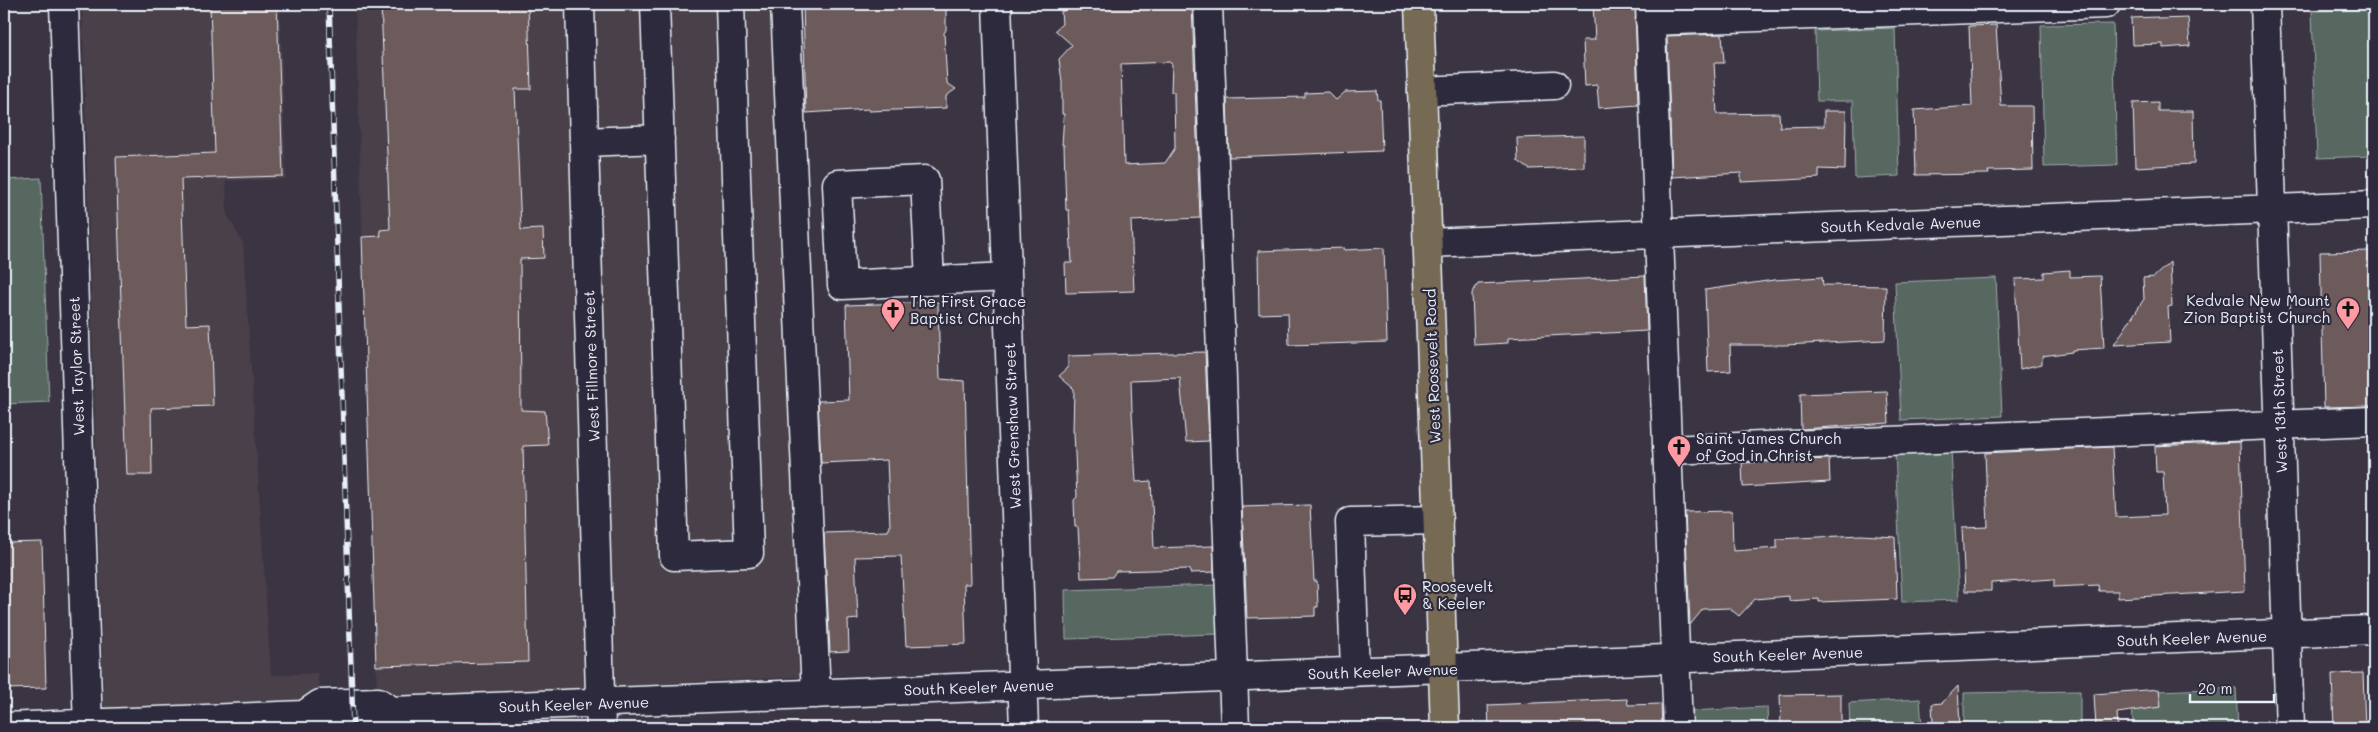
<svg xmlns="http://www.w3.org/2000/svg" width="2378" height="732" viewBox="0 0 2378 732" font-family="Mali,sans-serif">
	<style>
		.built { fill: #4a3f4a }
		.green { fill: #566760; stroke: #9facac }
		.building { fill: #6d5a5a; stroke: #e8f1f8; fill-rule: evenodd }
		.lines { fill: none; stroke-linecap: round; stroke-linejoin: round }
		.minor-casing { stroke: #e8f1f8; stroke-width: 31 }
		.major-casing { stroke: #e8f1f8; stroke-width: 31 }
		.minor { stroke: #2f2a3d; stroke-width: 28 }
		.major { stroke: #766a54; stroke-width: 28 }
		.rail-casing { stroke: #e8f1f8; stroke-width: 5.5 }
		.rail { stroke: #2f2a3d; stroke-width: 4; stroke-dasharray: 11; stroke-linecap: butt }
		.labels { text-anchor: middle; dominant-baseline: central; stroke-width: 4.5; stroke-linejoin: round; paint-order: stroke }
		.street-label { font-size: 15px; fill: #e8f1f8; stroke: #2f2a3d }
		.poi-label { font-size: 15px; fill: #e8f1f8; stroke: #2f2a3d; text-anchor: start }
	</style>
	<rect width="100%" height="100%" fill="#3b3443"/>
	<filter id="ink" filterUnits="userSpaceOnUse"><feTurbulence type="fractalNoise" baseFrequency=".02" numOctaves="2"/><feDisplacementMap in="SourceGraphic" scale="10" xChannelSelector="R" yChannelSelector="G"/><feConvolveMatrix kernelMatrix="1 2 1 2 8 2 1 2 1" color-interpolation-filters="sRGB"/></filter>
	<g filter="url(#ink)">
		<path class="built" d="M 82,4 L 280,4 L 286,179 L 226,181 L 227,214 L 243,243 L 271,675 L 318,673 L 319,701 L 104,710 Z
			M 355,4 L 785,4 L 815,676 L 580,688 L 581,728 L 378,728 Z"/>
		<path class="green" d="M 2374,9 L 2374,156 L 2317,158 L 2312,11 Z
			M 2113,24 L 2117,165 L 2044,167 L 2041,25 Z
			M 1895,28 L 1899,176 L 1855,178 L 1853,101 L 1817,101 L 1815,31 Z
			M 41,178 L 49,402 L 4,404 L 4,180 Z
			M 1996,278 L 2002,416 L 1901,420 L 1895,282 Z
			M 1951,449 L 1959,600 L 1902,602 L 1895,452 Z
			M 1217,585 L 1219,634 L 1066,639 L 1065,590 Z
			M 2236,688 L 2238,728 L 2133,728 L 2132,692 Z
			M 2080,691 L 2080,728 L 1964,728 L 1964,693 Z
			M 1920,699 L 1922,728 L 1850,728 L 1849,703 Z
			M 1767,707 L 1768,728 L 1692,728 L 1691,711 Z"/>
		<path class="building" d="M 210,4 L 277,4 L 283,176 L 181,179 L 186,325 L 210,324 L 213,406 L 151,408 L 152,475 L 127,475 L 116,157 L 215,153 Z
			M 381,4 L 528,4 L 531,89 L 515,89 L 521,230 L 543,229 L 544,258 L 520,259 L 521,410 L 545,411 L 548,445 L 523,446 L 528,662 L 376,666 L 362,237 L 381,236 L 380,230 L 390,229 Z
			M 803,4 L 946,4 L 946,30 L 944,33 L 947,83 L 956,89 L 946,96 L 946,108 L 869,111 L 869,109 L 806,113 Z
			M 1064,4 L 1192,5 L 1200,218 L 1131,221 L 1134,291 L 1066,293 L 1065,263 L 1072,263 L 1069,210 L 1066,210 L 1064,145 L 1062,145 L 1064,114 L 1062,114 L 1062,82 L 1059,59 L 1072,45 L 1055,30 L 1062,24 L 1061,11 L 1064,11 ZM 1169,62 L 1172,64 L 1171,92 L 1174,92 L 1175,148 L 1165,163 L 1124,165 L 1121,64 Z
			M 1593,4 L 1635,4 L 1638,105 L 1599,108 L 1597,85 L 1585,86 L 1583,40 L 1595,40 Z
			M 2158,17 L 2158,19 L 2188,18 L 2190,46 L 2163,48 L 2163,44 L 2132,45 L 2131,18 Z
			M 1996,25 L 2001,106 L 2032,106 L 2033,170 L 1988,171 L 1989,174 L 1916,175 L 1914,110 L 1972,106 L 1969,26 Z
			M 1722,34 L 1724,63 L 1714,63 L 1717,114 L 1779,113 L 1780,127 L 1824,126 L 1824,111 L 1846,111 L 1845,170 L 1819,169 L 1819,178 L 1787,180 L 1741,182 L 1741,173 L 1672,177 L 1667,36 Z
			M 1377,91 L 1378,100 L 1380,100 L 1382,151 L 1229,157 L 1227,99 L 1305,97 L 1305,93 L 1328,92 L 1336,100 L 1345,92 Z
			M 2158,102 L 2158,111 L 2193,111 L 2194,164 L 2135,167 L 2133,103 Z
			M 1584,136 L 1584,167 L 1529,169 L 1518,161 L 1517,138 Z
			M 1344,248 L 1344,250 L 1384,248 L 1387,342 L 1289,345 L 1288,313 L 1259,314 L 1258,251 Z
			M 2374,251 L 2374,406 L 2324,407 L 2320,252 Z
			M 2170,262 L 2172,306 L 2168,307 L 2170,342 L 2114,345 L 2144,299 L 2143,278 L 2154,277 Z
			M 2070,270 L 2070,277 L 2100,276 L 2104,348 L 2072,350 L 2072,352 L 2042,356 L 2042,364 L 2020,369 L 2015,279 L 2044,278 L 2044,272 Z
			M 1645,276 L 1647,331 L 1508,338 L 1508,343 L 1474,345 L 1472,293 L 1478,284 Z
			M 1822,277 L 1823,285 L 1886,286 L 1885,340 L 1784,345 L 1730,345 L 1731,371 L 1708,372 L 1705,290 L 1774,280 Z
			M 938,302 L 940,379 L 965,381 L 970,584 L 964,584 L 966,644 L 906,646 L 901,556 L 855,557 L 858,619 L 848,620 L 849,651 L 830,652 L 824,533 L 888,531 L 890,526 L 887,460 L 821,463 L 818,401 L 849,400 L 846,305 Z
			M 1205,352 L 1209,441 L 1186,442 L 1180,378 L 1131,380 L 1132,412 L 1136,482 L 1151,481 L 1154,548 L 1213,546 L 1214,572 L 1190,573 L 1190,569 L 1116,571 L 1112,577 L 1081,578 L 1078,527 L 1075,527 L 1074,500 L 1077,497 L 1074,432 L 1073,432 L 1074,389 L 1059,376 L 1068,368 L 1068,356 Z
			M 1887,391 L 1889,423 L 1801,429 L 1800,394 Z
			M 2240,442 L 2245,591 L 2118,598 L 2118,591 L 2099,591 L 2098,585 L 2054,587 L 2054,579 L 1991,583 L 1991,591 L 1965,591 L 1962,528 L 1988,527 L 1985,453 L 2112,447 L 2116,517 L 2165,515 L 2163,472 L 2156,472 L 2155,446 Z
			M 1829,459 L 1830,482 L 1743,487 L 1742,463 Z
			M 1310,505 L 1314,581 L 1317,581 L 1318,607 L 1315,607 L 1315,616 L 1247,618 L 1242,507 Z
			M 1732,511 L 1733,551 L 1777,548 L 1777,539 L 1861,535 L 1895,537 L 1897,599 L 1819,602 L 1819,599 L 1789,601 L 1789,596 L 1755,599 L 1739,616 L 1729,608 L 1703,609 L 1690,625 L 1685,512 Z
			M 42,542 L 46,688 L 4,689 L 4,543 Z
			M 2363,673 L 2365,728 L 2334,728 L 2332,674 Z
			M 1958,686 L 1960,728 L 1940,728 L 1933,722 L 1932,704 L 1942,703 Z
			M 2159,689 L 2161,707 L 2117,713 L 2118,728 L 2096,728 L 2094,694 Z
			M 1841,694 L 1841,723 L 1839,724 L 1839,728 L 1786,728 L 1786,724 L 1781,725 L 1780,695 Z
			M 1627,699 L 1628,705 L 1661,704 L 1662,728 L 1489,728 L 1488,705 Z"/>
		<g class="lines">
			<g class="minor-casing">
				<path id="minor" d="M 64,4 L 88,728
					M 580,4 L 601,728
					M 655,4 L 674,556 L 749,553 L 730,4
					M 785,4 L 816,694
					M 997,4 L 1024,728
					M 1208,4 L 1235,728
					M 1650,4 L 1678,728
					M 2265,4 L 2290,728
					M 1650,21 L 2106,4
					M 1422,91 L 1554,85
					M 584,142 L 660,139
					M 1428,243 L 2374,205
					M 930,281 L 925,180 L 837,184 L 842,285 L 1007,277
					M 1667,450 L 2374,421
					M 1355,672 L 1350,522 L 1438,520
					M 304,715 L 321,725 L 380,722 L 392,711
					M 4,727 L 304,715 L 320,704 L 378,702 L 392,711 L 2374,630"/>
			</g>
			<g class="major-casing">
				<path id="major" d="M 1419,4 L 1445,728"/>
			</g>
			<use href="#minor" class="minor"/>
			<use href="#major" class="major"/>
			<g class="rail-casing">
				<path id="rail" d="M 329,4 L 353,728"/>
			</g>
			<use href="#rail" class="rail"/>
		</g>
	</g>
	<defs>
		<g id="church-pin" transform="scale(1.25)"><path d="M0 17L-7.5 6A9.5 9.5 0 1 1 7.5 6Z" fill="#ff9aa2" stroke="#2f2a3d"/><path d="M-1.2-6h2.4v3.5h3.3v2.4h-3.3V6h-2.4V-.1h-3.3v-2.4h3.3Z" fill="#111"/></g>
		<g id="bus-pin" transform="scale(1.25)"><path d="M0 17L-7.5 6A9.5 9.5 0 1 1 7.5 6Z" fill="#ff9aa2" stroke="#2f2a3d"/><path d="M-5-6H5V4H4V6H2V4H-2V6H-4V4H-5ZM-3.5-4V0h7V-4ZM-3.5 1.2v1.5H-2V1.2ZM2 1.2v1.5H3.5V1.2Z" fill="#111"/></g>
	</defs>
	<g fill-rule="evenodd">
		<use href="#church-pin" x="2348" y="309"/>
		<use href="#church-pin" x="893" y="310"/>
		<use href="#church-pin" x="1679" y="447"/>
		<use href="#bus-pin" x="1405" y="595"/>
	</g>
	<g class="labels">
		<g class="street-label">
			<text transform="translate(1901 224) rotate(-2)">South Kedvale Avenue</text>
			<text transform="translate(76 366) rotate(-92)">West Taylor Street</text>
			<text transform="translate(591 366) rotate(-92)">West Fillmore Street</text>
			<text transform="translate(1432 366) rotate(-92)">West Roosevelt Road</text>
			<text transform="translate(2279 411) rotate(-92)">West 13th Street</text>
			<text transform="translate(1012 426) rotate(-92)">West Grenshaw Street</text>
			<text transform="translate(2192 638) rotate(-2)">South Keeler Avenue</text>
			<text transform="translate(1788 654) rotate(-2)">South Keeler Avenue</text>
			<text transform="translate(1383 671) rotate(-2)">South Keeler Avenue</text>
			<text transform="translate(979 687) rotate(-2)">South Keeler Avenue</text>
			<text transform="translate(574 704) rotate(-2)">South Keeler Avenue</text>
		</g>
		<g class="poi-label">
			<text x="2330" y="300" text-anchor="end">Kedvale New Mount<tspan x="2330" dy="17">Zion Baptist Church</tspan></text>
			<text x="910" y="301">The First Grace<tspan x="910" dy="17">Baptist Church</tspan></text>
			<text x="1696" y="438">Saint James Church<tspan x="1696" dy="17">of God in Christ</tspan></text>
			<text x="1422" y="586">Roosevelt<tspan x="1422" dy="17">&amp; Keeler</tspan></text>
		</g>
	</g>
	<rect width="2378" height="732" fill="none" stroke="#2f2a3d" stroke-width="20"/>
	<rect x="10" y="10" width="2358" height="712" fill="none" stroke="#e8f1f8" stroke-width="2" filter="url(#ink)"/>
	<path d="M2190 694v8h84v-8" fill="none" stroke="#e8f1f8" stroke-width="2.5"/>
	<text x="2198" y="694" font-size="15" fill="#e8f1f8" stroke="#2f2a3d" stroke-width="4" paint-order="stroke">20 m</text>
</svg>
